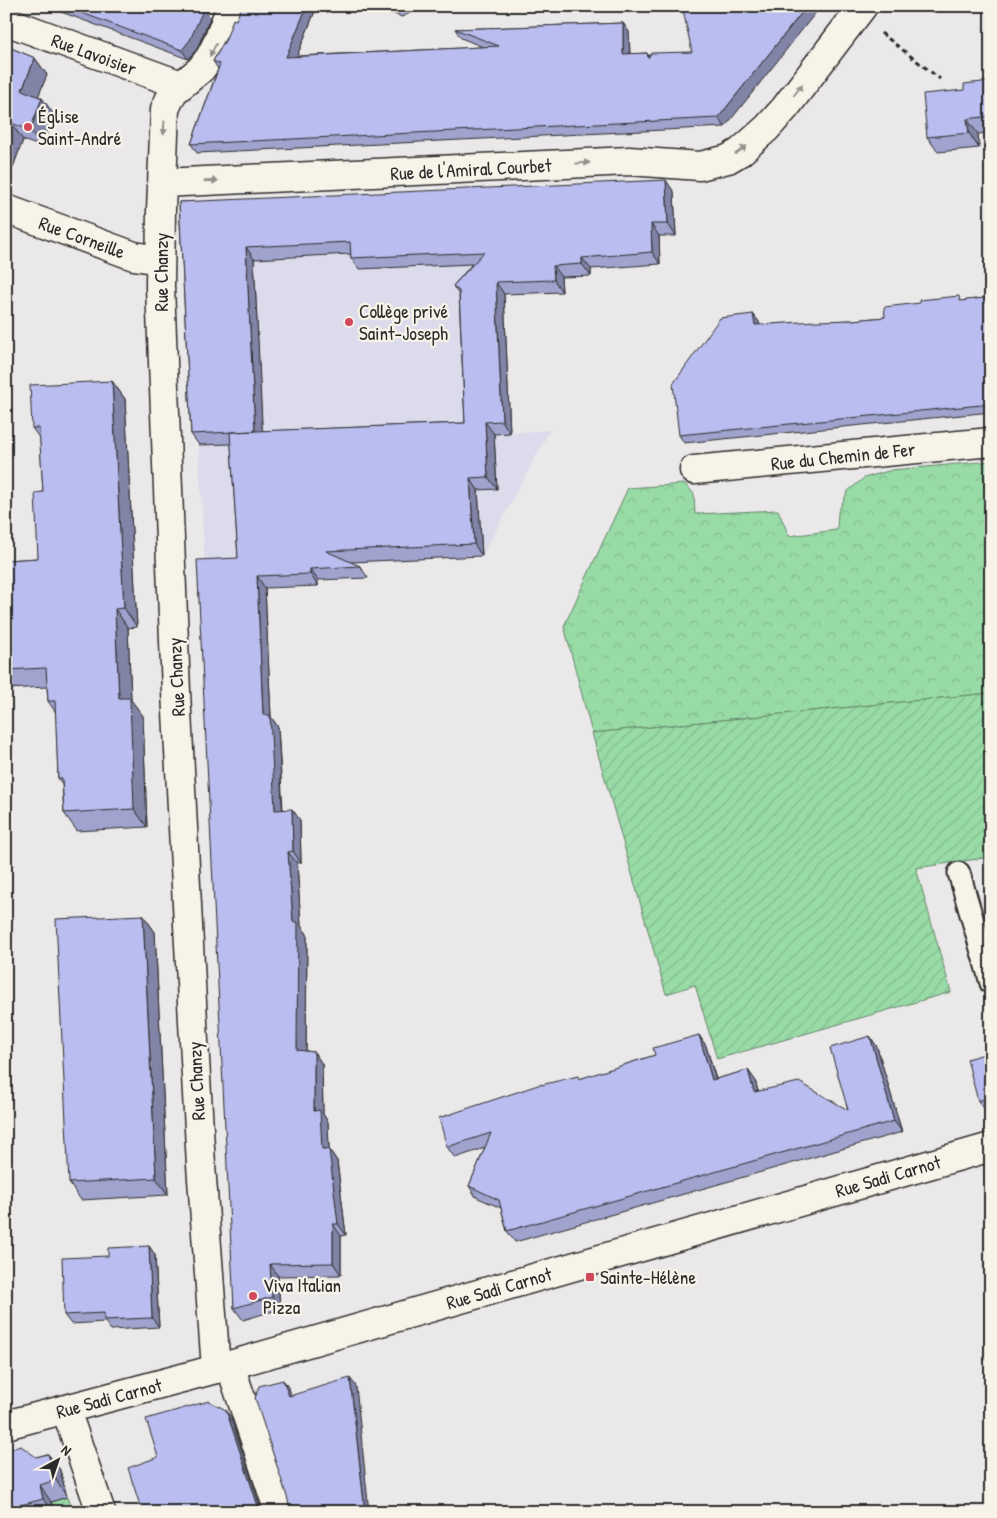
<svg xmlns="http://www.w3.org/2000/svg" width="997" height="1518" viewBox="0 0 997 1518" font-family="'Patrick Hand',sans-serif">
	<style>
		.built { fill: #dcdbeb }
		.grass { fill: url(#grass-dots); stroke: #628368 }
		.forest { fill: url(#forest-crowns); stroke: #628368 }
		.garden { fill: url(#garden-furrows); stroke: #628368 }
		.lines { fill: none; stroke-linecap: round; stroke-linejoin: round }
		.service-casing { stroke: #2b2b2b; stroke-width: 25 }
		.minor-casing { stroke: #2b2b2b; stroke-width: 31 }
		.tertiary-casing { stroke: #2b2b2b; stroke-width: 31 }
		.path { stroke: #2b2b2b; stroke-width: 3; stroke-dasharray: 5 4; stroke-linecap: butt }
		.service { stroke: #f7f3e8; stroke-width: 21 }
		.minor { stroke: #f7f3e8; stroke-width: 28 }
		.tertiary { stroke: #f7f3e8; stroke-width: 28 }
		.wall { fill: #9fa3ce; stroke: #2b2b2b; fill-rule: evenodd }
		.shaded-wall { fill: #8284a7; stroke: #2b2b2b }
		.building { fill: #b9bdef; stroke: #2b2b2b }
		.oneway { fill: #918f8a }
		.poi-dot { fill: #d1495b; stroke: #f7f3e8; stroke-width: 2 }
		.labels { text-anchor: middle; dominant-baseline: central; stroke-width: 4.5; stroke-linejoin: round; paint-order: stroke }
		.street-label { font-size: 19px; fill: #2b2b2b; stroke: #f7f3e8 }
		.poi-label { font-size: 19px; fill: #2b2b2b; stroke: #f7f3e8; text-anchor: start }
	</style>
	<defs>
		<pattern id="grass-dots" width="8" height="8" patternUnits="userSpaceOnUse" patternTransform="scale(1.25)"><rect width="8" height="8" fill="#98dba6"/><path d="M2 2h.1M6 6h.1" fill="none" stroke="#83bc8f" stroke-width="1.8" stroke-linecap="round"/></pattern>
		<pattern id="forest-crowns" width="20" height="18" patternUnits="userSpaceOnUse" patternTransform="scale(1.25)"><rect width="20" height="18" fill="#98dba6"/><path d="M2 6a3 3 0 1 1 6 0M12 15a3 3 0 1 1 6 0" fill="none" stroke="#83bc8f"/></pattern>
		<pattern id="garden-furrows" width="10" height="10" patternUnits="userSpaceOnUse" patternTransform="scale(1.25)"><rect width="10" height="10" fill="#98dba6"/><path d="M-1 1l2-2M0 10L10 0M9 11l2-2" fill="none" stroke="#83bc8f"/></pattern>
	</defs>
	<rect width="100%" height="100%" fill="#ebe8e9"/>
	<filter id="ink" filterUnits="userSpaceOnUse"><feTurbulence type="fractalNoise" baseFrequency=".02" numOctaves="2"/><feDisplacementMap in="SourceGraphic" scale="10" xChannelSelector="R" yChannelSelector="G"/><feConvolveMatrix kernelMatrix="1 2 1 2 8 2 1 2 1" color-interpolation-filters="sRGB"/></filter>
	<g filter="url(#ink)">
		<path class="built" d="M 500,200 L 510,433 L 550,430 L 482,556 L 205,572 L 187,214 Z"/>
		<path class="grass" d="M 67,1497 L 72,1512 L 54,1512 L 51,1502 Z"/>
		<path class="forest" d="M 991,461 L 991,693 L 592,733 L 564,626 L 628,488 L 685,484 L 694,494 L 695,514 L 778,510 L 789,536 L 837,530 L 838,512 L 848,491 L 864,478 L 892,470 Z"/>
		<path class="garden" d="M 991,693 L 991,857 L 916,868 L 951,992 L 717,1059 L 695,985 L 666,994 L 592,733 Z"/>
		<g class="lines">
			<g class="service-casing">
				<path id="service" d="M 959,873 L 991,983"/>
			</g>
			<g class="minor-casing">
				<path id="minor" d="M 6,21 L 181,85
					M 162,183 L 629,161 L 700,166 L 728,159 L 740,152 L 767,128 L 785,108 L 863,6
					M 6,209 L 134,256 L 160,260
					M 694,470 L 991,442
					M 230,1365 L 279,1512
					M 216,1369 L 201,1165 L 194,1041 L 176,692 L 160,286 L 161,210 L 165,109 L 173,92 L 201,69 L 210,57 L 218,41 L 231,6
					M 66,1410 L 101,1512"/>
			</g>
			<g class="tertiary-casing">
				<path id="tertiary" d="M 6,1425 L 216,1369 L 991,1147"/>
			</g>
			<path class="path" d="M 881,33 L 940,79"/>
			<use href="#service" class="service"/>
			<use href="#minor" class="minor"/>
			<use href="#tertiary" class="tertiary"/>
		</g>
		<path class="wall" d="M 45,6 L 197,6 L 204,8 L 210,18 L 197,49 L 188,59 Z
			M 317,6 L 297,56 L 483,47 L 461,38 L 455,29 L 623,23 L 629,32 L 630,54 L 647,53 L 649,56 L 692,52 L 725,127 L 197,153 L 191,144 L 218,69 L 213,61 L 236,20 Z
			M 379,6 L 424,6 L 402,17 L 381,9 Z
			M 6,46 L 35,58 L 47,75 L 38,96 L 42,98 L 54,115 L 42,147 L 23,140 L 10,175 L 6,174 Z
			M 991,81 L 991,133 L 978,134 L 979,148 L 938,152 L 927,137 L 964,90 Z
			M 674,192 L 676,236 L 659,236 L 660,264 L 591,269 L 591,276 L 561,277 L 562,292 L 504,294 L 510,433 L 494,434 L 497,489 L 478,490 L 482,556 L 350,562 L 360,566 L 368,578 L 318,580 L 318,586 L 265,588 L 271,717 L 278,727 L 283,809 L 300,820 L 301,863 L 297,863 L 301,926 L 307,934 L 306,1051 L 314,1052 L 322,1064 L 323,1114 L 328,1122 L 329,1149 L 337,1161 L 346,1235 L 341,1236 L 341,1275 L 278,1276 L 280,1309 L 243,1320 L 234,1308 L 238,558 L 231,444 L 199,445 L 191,434 L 179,202 ZM 351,254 L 351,258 L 359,269 L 472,264 L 453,286 L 459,295 L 465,423 L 262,431 L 254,259 Z
			M 991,297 L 991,412 L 684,443 L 679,435 L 753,314 L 759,322 L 759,325 L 852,320 L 885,317 L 962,301 Z
			M 112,381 L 125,399 L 137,627 L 128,628 L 131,700 L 143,716 L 147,827 L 77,831 L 64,813 L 62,784 L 58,778 L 56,713 L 48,701 L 47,687 L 6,689 L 6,560 L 38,558 L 43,492 L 40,439 L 32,428 Z
			M 143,915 L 155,932 L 168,1195 L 81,1200 L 69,1183 Z
			M 699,1035 L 706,1046 L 716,1079 L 748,1070 L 755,1080 L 758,1091 L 848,1110 L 870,1036 L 877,1047 L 902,1132 L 515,1242 L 507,1231 L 501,1208 L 476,1197 L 469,1186 L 485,1148 L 455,1158 L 447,1147 L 542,1085 L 580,1079 L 655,1055 Z
			M 991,1052 L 991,1107 L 984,1108 L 978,1101 Z
			M 149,1246 L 155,1255 L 159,1327 L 111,1330 L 105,1322 L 71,1324 L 64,1315 L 108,1256 Z
			M 6,1450 L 36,1457 L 48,1454 L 60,1470 L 67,1497 L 51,1502 L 54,1512 L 6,1512 Z"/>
		<path class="shaded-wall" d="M 307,6 L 317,6 L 293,66 L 286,57 Z
			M 807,6 L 821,6 L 725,127 L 718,118 Z
			M 204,8 L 210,18 L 197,49 L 188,59 L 182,50 Z
			M 623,23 L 629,32 L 630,63 L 623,54 Z
			M 35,58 L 47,75 L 34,107 L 22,90 Z
			M 42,98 L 54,115 L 42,147 L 30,130 Z
			M 967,119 L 978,134 L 979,148 L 969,133 Z
			M 11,123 L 23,140 L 10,175 L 6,170 L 6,136 Z
			M 666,180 L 674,192 L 676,236 L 668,224 Z
			M 651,224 L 659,236 L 660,264 L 652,252 Z
			M 246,247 L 254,259 L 263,443 L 255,431 Z
			M 582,258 L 591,269 L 591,276 L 582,264 Z
			M 553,266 L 561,277 L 562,292 L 554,280 Z
			M 496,282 L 504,294 L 510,433 L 502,421 Z
			M 753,314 L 759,322 L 760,333 L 755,325 Z
			M 112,381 L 125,399 L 137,627 L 124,608 Z
			M 485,422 L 494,434 L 497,489 L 488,477 Z
			M 470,478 L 478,490 L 482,556 L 474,544 Z
			M 310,569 L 318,580 L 318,586 L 310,574 Z
			M 257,576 L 265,588 L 271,717 L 278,727 L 283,822 L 275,810 L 263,715 Z
			M 115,609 L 128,628 L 131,700 L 143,716 L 147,827 L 134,809 L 119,698 Z
			M 292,809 L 300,820 L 301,863 L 293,851 Z
			M 288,852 L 297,863 L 301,926 L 307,934 L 306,1062 L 297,1050 L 293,922 Z
			M 143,915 L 155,932 L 168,1195 L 156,1178 Z
			M 699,1035 L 706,1046 L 719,1090 L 712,1080 Z
			M 870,1036 L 877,1047 L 902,1132 L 894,1121 Z
			M 314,1052 L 322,1064 L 323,1114 L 328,1122 L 329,1149 L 337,1161 L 346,1235 L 338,1224 L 322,1149 L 314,1111 Z
			M 748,1070 L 755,1080 L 761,1103 L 754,1092 Z
			M 333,1224 L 341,1236 L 341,1275 L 333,1263 Z
			M 149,1246 L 155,1255 L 159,1327 L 152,1318 Z
			M 270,1264 L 278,1276 L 280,1309 L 272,1297 Z
			M 350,1378 L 356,1386 L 369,1512 L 365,1512 L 364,1502 Z
			M 283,1380 L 289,1388 L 294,1404 L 289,1396 Z
			M 226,1410 L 231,1418 L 262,1512 L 261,1512 L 259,1509 Z
			M 48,1454 L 60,1470 L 67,1497 L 56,1480 Z
			M 40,1485 L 51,1502 L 54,1512 L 52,1512 L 43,1499 Z"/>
		<path class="building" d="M 63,6 L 197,6 L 204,8 L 190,40 L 182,50 Z
			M 242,6 L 307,6 L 286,57 L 499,46 L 455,29 L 623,23 L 623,54 L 647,53 L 648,58 L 651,53 L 692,52 L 683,10 L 686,6 L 712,6 L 714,8 L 715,6 L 807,6 L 718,118 L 191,144 L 220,64 L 213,61 L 226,39 L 233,19 L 236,20 Z
			M 382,6 L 411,6 L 399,12 Z
			M 6,46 L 35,58 L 22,90 L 42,98 L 30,130 L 11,123 L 6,136 Z
			M 991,81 L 991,116 L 967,119 L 969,133 L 927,137 L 923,94 L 964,90 L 964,84 Z
			M 666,180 L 668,224 L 651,224 L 652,252 L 582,258 L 582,264 L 553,266 L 554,280 L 496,282 L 502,421 L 485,422 L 488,477 L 470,478 L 474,544 L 326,551 L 360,566 L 310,569 L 310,574 L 257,576 L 263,715 L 270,715 L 275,810 L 292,809 L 293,851 L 288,852 L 293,922 L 298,922 L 297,1050 L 314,1052 L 314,1111 L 320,1110 L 322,1149 L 329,1149 L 338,1224 L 333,1224 L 333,1263 L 270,1264 L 272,1297 L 234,1308 L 197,560 L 238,558 L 230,432 L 465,423 L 459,291 L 453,286 L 484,252 L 351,258 L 350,242 L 246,247 L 255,431 L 191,434 L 179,202 Z
			M 959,296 L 960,301 L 991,297 L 991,404 L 679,435 L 673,384 L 720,318 L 753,314 L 755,325 L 816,321 L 852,320 L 885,317 L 884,307 L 920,303 L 919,300 Z
			M 112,381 L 124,608 L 115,609 L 119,698 L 130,698 L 134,809 L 64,813 L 62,778 L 58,778 L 55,701 L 48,701 L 46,668 L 6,670 L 6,560 L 38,558 L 35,493 L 43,492 L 39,428 L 32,428 L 30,385 Z
			M 143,915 L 156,1178 L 69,1183 L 56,919 Z
			M 699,1035 L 712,1080 L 748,1070 L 754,1092 L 799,1082 L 848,1110 L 830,1048 L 870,1036 L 894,1121 L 507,1231 L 499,1200 L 469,1186 L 491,1133 L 447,1147 L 439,1118 L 541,1084 L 541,1085 L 578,1076 L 579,1079 L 655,1055 L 653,1048 Z
			M 991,1052 L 991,1097 L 978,1101 L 967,1059 Z
			M 149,1246 L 152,1318 L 104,1320 L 104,1313 L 64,1315 L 62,1258 L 108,1256 L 108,1248 Z
			M 350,1378 L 365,1512 L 287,1512 L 289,1508 L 288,1500 L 255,1398 L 259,1386 L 283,1380 L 289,1396 Z
			M 209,1401 L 226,1410 L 259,1509 L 261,1512 L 142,1512 L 128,1468 L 158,1457 L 146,1419 Z
			M 21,1446 L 36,1457 L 48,1454 L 56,1480 L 40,1485 L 43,1499 L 6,1509 L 6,1450 Z"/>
		<defs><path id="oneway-solid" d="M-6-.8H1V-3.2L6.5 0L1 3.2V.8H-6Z" transform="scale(1.25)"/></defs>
		<g class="oneway">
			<use href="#oneway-solid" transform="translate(213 50) rotate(118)"/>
			<use href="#oneway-solid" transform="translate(798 90) rotate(-53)"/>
			<use href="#oneway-solid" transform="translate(164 128) rotate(93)"/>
			<use href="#oneway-solid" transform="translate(741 150) rotate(-36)"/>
			<use href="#oneway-solid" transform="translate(583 163) rotate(-3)"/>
			<use href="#oneway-solid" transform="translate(211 181) rotate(-2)"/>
		</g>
	</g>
	<g class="poi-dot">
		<circle cx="28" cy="127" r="5"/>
		<circle cx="349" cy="322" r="5"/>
		<rect x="585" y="1272" width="10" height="10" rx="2.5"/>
		<circle cx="253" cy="1296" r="5"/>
	</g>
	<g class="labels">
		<g class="street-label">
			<text transform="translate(94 54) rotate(20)">Rue Lavoisier</text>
			<text transform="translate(471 169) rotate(-3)">Rue de l'Amiral Courbet</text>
			<text transform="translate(82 237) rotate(20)">Rue Corneille</text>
			<text transform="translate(161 272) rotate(-90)">Rue Chanzy</text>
			<text transform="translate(843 456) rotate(-6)">Rue du Chemin de Fer</text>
			<text transform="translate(176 677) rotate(-93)">Rue Chanzy</text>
			<text transform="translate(196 1081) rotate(-93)">Rue Chanzy</text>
			<text transform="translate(888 1176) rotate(-16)">Rue Sadi Carnot</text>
			<text transform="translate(499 1288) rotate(-16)">Rue Sadi Carnot</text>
			<text transform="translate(109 1398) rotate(-15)">Rue Sadi Carnot</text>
		</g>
		<g class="poi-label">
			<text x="38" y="116">Église<tspan x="38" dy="22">Saint-André</tspan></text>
			<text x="359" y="311">Collège privé<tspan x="359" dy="22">Saint-Joseph</tspan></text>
			<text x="600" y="1277">Sainte-Hélène</text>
			<text x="263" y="1285">Viva Italian<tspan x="263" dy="22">Pizza</tspan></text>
		</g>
	</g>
	<rect width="997" height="1518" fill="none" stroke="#f7f3e8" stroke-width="25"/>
	<rect x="12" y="12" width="972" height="1493" fill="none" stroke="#2b2b2b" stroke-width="2" filter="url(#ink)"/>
	<g transform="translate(58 1460) rotate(40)" stroke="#f7f3e8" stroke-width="4" paint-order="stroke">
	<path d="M0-4L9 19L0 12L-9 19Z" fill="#2b2b2b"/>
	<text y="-8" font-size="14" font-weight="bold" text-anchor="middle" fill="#2b2b2b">N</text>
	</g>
</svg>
